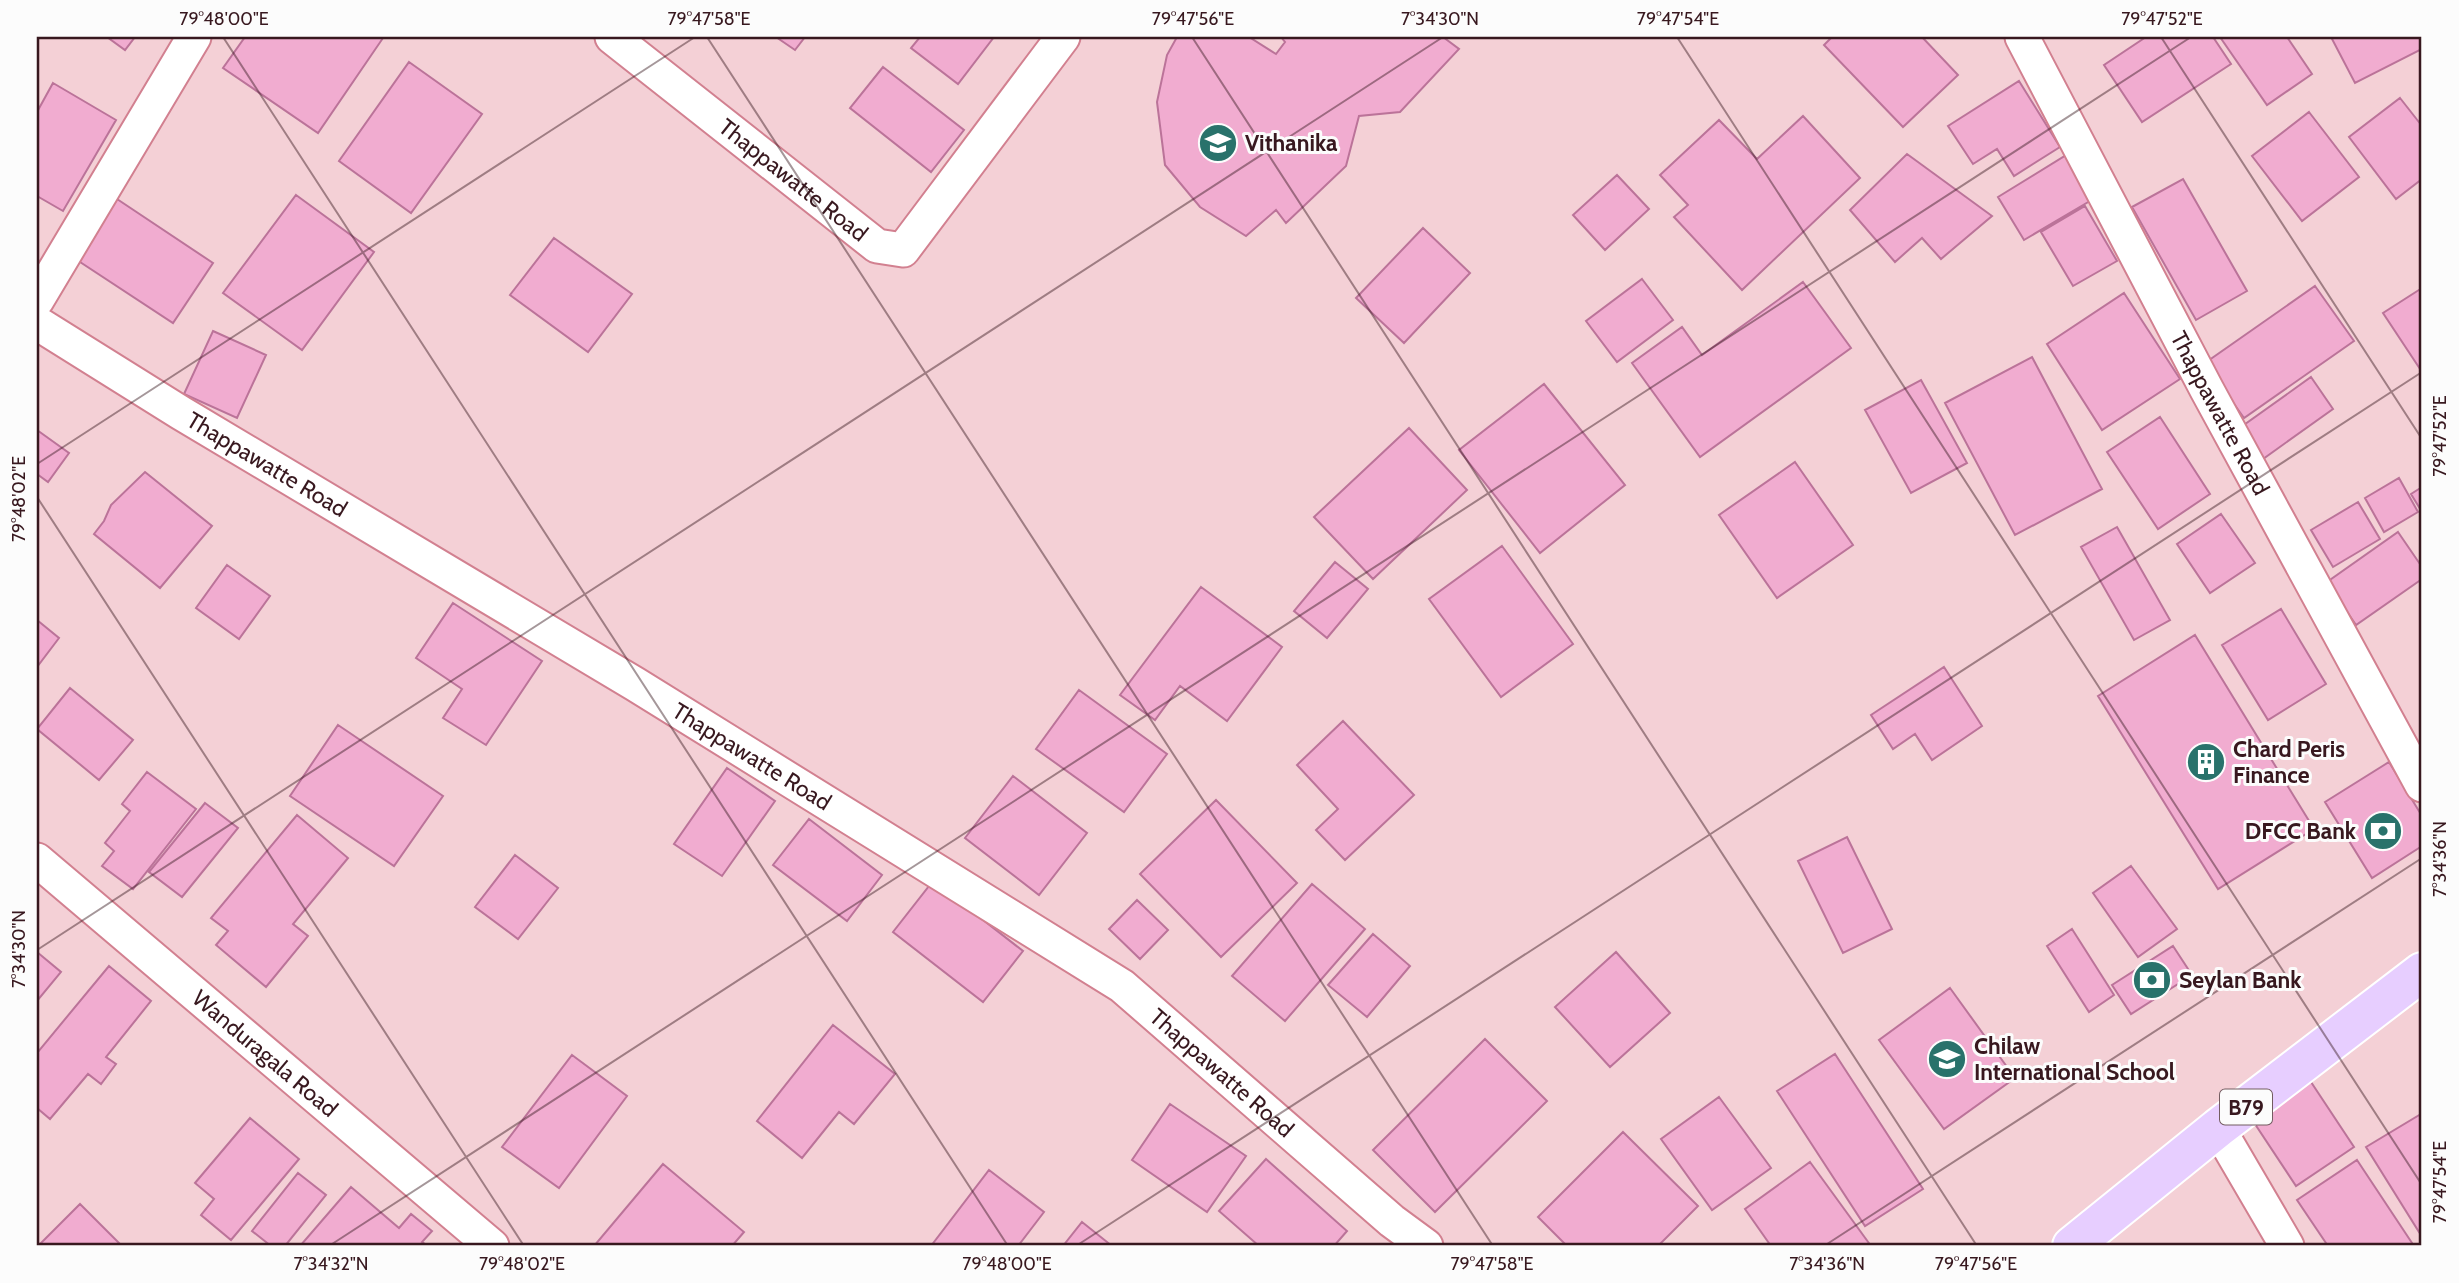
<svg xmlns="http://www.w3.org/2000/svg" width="2459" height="1283" viewBox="0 0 2459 1283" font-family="Cabin,sans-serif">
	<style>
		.building { fill: #f1acd0; stroke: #bb7399; stroke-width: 2 }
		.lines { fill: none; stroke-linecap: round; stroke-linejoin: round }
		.street-casing { stroke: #d28090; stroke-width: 37 }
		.primary-casing { stroke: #fff; stroke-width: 42 }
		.street { stroke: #fff; stroke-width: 33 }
		.primary { stroke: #e7ceff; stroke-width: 38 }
		.ticks { fill: none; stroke: #38181f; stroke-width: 2; stroke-opacity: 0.45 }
		.labels { text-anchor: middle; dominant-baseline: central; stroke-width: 6; stroke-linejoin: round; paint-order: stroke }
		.shield { fill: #fcfcfc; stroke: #735c61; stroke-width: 2 }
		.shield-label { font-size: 21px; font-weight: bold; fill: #38181f }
		.poi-label { font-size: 23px; font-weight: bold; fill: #38181f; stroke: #fcfcfc; text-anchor: start }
		.street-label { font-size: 23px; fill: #38181f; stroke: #fcfcfc }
		.neatline { fill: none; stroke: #38181f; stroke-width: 2.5 }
		.ticks-label { font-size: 18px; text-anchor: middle; fill: #38181f }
	</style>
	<rect width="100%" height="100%" fill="#f4d0d6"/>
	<path class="building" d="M 107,37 L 135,37 L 125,50 Z
		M 245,37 L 381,37 L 383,38 L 318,133 L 223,68 Z
		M 776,37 L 805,37 L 795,50 Z
		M 920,37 L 994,37 L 958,84 L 911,48 Z
		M 1177,37 L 1249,37 L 1276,54 L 1285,42 L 1281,37 L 1443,37 L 1459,49 L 1400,112 L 1359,116 L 1346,166 L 1286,223 L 1276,210 L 1246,236 L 1200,207 L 1165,165 L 1157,102 L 1167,55 Z
		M 1832,37 L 1922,37 L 1958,75 L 1903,127 L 1824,45 Z
		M 2146,37 L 2213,37 L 2231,64 L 2142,122 L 2104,65 Z
		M 2220,37 L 2287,37 L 2312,74 L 2267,105 Z
		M 2331,37 L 2422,37 L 2422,49 L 2355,83 Z
		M 409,62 L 482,114 L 411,213 L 339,161 Z
		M 883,67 L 964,130 L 931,172 L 850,108 Z
		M 2019,81 L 2060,147 L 2014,176 L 1997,149 L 1973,164 L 1948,126 Z
		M 53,83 L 116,120 L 63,211 L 37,196 L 37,112 Z
		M 2400,98 L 2422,126 L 2422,179 L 2396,199 L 2349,137 Z
		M 2309,112 L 2359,177 L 2302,221 L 2252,156 Z
		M 1803,116 L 1860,178 L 1742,290 L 1674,217 L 1688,205 L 1660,175 L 1719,120 L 1757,159 Z
		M 1907,154 L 1992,216 L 1941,259 L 1922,238 L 1895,262 L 1850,210 Z
		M 2068,154 L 2095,198 L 2024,240 L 1998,197 Z
		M 1617,175 L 1649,209 L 1605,250 L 1573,215 Z
		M 2183,179 L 2247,291 L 2196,320 L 2132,207 Z
		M 296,195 L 374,252 L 302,350 L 223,293 Z
		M 117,199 L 213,263 L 173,323 L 77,260 Z
		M 2085,206 L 2117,261 L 2073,286 L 2041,232 Z
		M 1423,228 L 1470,273 L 1404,343 L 1356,298 Z
		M 554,238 L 632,294 L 588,352 L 510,295 Z
		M 1642,279 L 1673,320 L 1617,362 L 1586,321 Z
		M 1803,282 L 1851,348 L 1700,457 L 1632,363 L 1682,327 L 1702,355 Z
		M 2315,286 L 2354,341 L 2244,418 L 2205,363 Z
		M 2422,288 L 2422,372 L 2383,313 Z
		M 2124,293 L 2180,379 L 2102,430 L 2047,344 Z
		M 213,331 L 266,355 L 237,418 L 184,394 Z
		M 2032,357 L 2102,489 L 2015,535 L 1945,403 Z
		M 2311,377 L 2333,409 L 2256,464 L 2234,432 Z
		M 1921,380 L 1967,463 L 1911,493 L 1865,410 Z
		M 1544,384 L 1625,485 L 1540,553 L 1459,450 Z
		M 2160,417 L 2210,494 L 2158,529 L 2107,452 Z
		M 1409,428 L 1467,490 L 1373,579 L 1314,517 Z
		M 37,430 L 69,453 L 48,482 L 37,474 Z
		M 1795,462 L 1853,545 L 1777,598 L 1719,515 Z
		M 145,472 L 212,526 L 160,588 L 94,534 L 104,521 L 111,505 Z
		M 2399,478 L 2418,512 L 2384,532 L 2365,498 Z
		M 2422,487 L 2422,512 L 2411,494 Z
		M 2358,502 L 2380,539 L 2333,567 L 2311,530 Z
		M 2221,514 L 2255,563 L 2210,593 L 2177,544 Z
		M 2117,527 L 2170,620 L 2134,640 L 2081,547 Z
		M 2398,532 L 2422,567 L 2422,579 L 2356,625 L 2327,582 Z
		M 1502,546 L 1573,644 L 1501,697 L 1429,599 Z
		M 1335,562 L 1368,589 L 1327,638 L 1294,611 Z
		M 227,565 L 270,596 L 239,639 L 196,608 Z
		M 1201,587 L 1282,647 L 1227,721 L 1180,686 L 1155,720 L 1120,695 Z
		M 453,603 L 542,661 L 486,745 L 443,718 L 462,689 L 416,658 Z
		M 2281,609 L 2326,684 L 2268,720 L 2222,645 Z
		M 37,620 L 59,638 L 37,667 Z
		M 2195,635 L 2314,829 L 2218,889 L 2098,696 Z
		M 1944,667 L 1982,726 L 1932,760 L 1915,734 L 1893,749 L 1871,715 Z
		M 70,688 L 133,740 L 99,780 L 37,729 Z
		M 1079,690 L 1167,754 L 1124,812 L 1036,749 Z
		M 1343,721 L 1414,795 L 1345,860 L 1316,830 L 1338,809 L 1297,765 Z
		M 338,725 L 443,796 L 394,866 L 290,796 Z
		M 2389,762 L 2422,816 L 2422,846 L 2372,878 L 2325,802 Z
		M 727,768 L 775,801 L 722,876 L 674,844 Z
		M 147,772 L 196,809 L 133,889 L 102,866 L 114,851 L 105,843 L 130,811 L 122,804 Z
		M 1013,776 L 1087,833 L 1039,895 L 965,838 Z
		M 1216,800 L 1297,883 L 1221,957 L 1140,874 Z
		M 205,803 L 238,828 L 182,897 L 149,872 Z
		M 297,815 L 348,858 L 293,924 L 308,936 L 266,987 L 216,945 L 228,931 L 211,918 Z
		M 809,819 L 882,875 L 847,921 L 773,865 Z
		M 1847,837 L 1892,929 L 1843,953 L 1798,861 Z
		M 515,855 L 558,888 L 518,939 L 475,907 Z
		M 2131,866 L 2177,929 L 2138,957 L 2093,893 Z
		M 933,881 L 1023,951 L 983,1002 L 893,932 Z
		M 1312,884 L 1365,929 L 1285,1021 L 1232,976 Z
		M 1137,900 L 1168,930 L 1140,959 L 1109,929 Z
		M 2072,929 L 2114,995 L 2089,1012 L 2047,946 Z
		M 1373,934 L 1410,966 L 1367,1017 L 1328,985 Z
		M 2173,946 L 2192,975 L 2131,1014 L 2112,985 Z
		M 37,952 L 61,972 L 37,1001 Z
		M 1616,952 L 1670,1013 L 1610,1067 L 1555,1007 Z
		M 109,966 L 151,1001 L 106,1057 L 116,1064 L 101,1084 L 88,1074 L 50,1119 L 37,1108 L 37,1053 Z
		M 1950,988 L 2015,1078 L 1944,1129 L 1879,1040 Z
		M 833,1025 L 895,1074 L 854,1124 L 839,1112 L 802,1158 L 757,1121 Z
		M 1485,1039 L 1547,1101 L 1435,1212 L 1373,1150 Z
		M 1835,1054 L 1923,1189 L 1865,1226 L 1777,1091 Z
		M 572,1055 L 627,1096 L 559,1188 L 502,1147 Z
		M 2309,1079 L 2354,1147 L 2296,1186 L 2251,1118 Z
		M 1719,1097 L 1771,1168 L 1712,1210 L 1661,1139 Z
		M 1170,1104 L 1246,1156 L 1207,1212 L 1132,1160 Z
		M 2421,1114 L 2422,1230 L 2419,1232 L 2366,1147 Z
		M 250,1118 L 299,1159 L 231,1240 L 201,1215 L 214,1199 L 195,1183 Z
		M 1623,1132 L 1698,1206 L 1658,1246 L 1567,1246 L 1538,1217 Z
		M 1266,1159 L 1347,1231 L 1334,1246 L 1259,1246 L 1219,1211 Z
		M 2357,1160 L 2414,1246 L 2328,1246 L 2297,1200 Z
		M 1810,1162 L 1871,1246 L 1771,1246 L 1745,1209 Z
		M 663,1164 L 744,1232 L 732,1246 L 594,1246 Z
		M 989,1170 L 1044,1212 L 1018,1246 L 931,1246 Z
		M 298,1173 L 326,1195 L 285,1246 L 271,1246 L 252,1231 Z
		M 351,1187 L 399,1228 L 411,1214 L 432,1231 L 422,1242 L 428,1246 L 300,1246 Z
		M 80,1204 L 122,1246 L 38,1246 Z
		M 1082,1222 L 1112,1246 L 1063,1246 Z"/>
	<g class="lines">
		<g class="street-casing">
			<g id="street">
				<path id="s1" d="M 612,37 L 877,246 L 903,250 L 1063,37"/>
				<path id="s2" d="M 2022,37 L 2207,390 L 2422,785"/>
				<path d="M 37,300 L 194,37"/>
				<path id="s3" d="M 37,323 L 181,413 L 635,684 L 1122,986 L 1392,1221 L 1426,1246"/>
				<path id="s4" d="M 37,860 L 492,1246"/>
				<path d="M 2218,1128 L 2287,1246"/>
			</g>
		</g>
		<g class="primary-casing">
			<path id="primary" d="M 2072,1246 L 2218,1128 L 2422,972"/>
		</g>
		<use href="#street" class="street"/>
		<use href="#primary" class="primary"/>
	</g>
	<path class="ticks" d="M 223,37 L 1008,1246M 707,37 L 1493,1246M 1192,37 L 1977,1246M 1677,37 L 2422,1185M 2161,37 L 2422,439M 37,464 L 695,37M 37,497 L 524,1246M 37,950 L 1443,37M 37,1243 L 39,1246M 329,1246 L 2191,37M 1076,1246 L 2422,372M 1824,1246 L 2422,858"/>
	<defs>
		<g id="university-disc" transform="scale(2.0125)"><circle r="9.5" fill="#29726b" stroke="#fcfcfc"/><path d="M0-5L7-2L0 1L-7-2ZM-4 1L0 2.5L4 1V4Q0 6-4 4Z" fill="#fff"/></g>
		<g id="building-disc" transform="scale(2.0125)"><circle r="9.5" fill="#29726b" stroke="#fcfcfc"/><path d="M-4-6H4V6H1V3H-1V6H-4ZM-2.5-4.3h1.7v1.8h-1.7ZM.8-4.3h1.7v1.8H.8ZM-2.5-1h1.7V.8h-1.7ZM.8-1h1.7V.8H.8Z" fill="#fff"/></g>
		<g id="bank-disc" transform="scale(2.0125)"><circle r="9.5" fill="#29726b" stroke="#fcfcfc"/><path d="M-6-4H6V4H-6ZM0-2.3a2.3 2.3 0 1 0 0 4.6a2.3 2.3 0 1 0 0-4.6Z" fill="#fff"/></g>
		<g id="school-disc" transform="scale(2.0125)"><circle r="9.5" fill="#29726b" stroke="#fcfcfc"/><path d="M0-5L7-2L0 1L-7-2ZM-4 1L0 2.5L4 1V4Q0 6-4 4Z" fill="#fff"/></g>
	</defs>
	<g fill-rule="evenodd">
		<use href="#university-disc" x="1218" y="143"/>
		<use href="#building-disc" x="2206" y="762"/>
		<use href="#bank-disc" x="2383" y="831"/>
		<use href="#bank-disc" x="2152" y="980"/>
		<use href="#school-disc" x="1947" y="1059"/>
	</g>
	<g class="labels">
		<rect class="shield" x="2220" y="1089.5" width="52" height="35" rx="5"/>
		<g class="shield-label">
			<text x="2246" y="1107">B79</text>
		</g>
		<g class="poi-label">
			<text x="1245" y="143">Vithanika</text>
			<text x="2233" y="749">Chard Peris<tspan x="2233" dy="26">Finance</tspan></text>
			<text x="2356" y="831" text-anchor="end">DFCC Bank</text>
			<text x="2179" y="980">Seylan Bank</text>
			<text x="1974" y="1046">Chilaw<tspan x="1974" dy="26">International School</tspan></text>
		</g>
		<g class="street-label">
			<text stroke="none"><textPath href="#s1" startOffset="231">Thappawatte Road</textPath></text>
			<text stroke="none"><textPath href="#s2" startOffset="425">Thappawatte Road</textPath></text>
			<text stroke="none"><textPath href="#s3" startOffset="270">Thappawatte Road</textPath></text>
			<text stroke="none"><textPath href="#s3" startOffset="836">Thappawatte Road</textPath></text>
			<text stroke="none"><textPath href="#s4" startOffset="299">Wanduragala Road</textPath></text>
			<text stroke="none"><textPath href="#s3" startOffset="1404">Thappawatte Road</textPath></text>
		</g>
	</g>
	<rect width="2459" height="1283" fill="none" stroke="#fcfcfc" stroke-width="77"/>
	<rect x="38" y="38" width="2382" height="1206" class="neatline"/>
	<g class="ticks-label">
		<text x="224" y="25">79°48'00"E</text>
		<text x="709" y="25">79°47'58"E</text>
		<text x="1193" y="25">79°47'56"E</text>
		<text x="1440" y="25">7°34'30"N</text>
		<text x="1678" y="25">79°47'54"E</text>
		<text x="2162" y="25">79°47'52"E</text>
		<text transform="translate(2440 436) rotate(-90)" y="6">79°47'52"E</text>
		<text transform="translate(19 499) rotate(-90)" y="6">79°48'02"E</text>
		<text transform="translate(2440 859) rotate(-90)" y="6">7°34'36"N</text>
		<text transform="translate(19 949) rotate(-90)" y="6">7°34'30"N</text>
		<text transform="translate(2440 1182) rotate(-90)" y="6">79°47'54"E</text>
		<text x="331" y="1270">7°34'32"N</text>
		<text x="522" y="1270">79°48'02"E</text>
		<text x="1007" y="1270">79°48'00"E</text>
		<text x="1492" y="1270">79°47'58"E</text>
		<text x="1827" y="1270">7°34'36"N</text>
		<text x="1976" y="1270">79°47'56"E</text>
	</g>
</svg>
